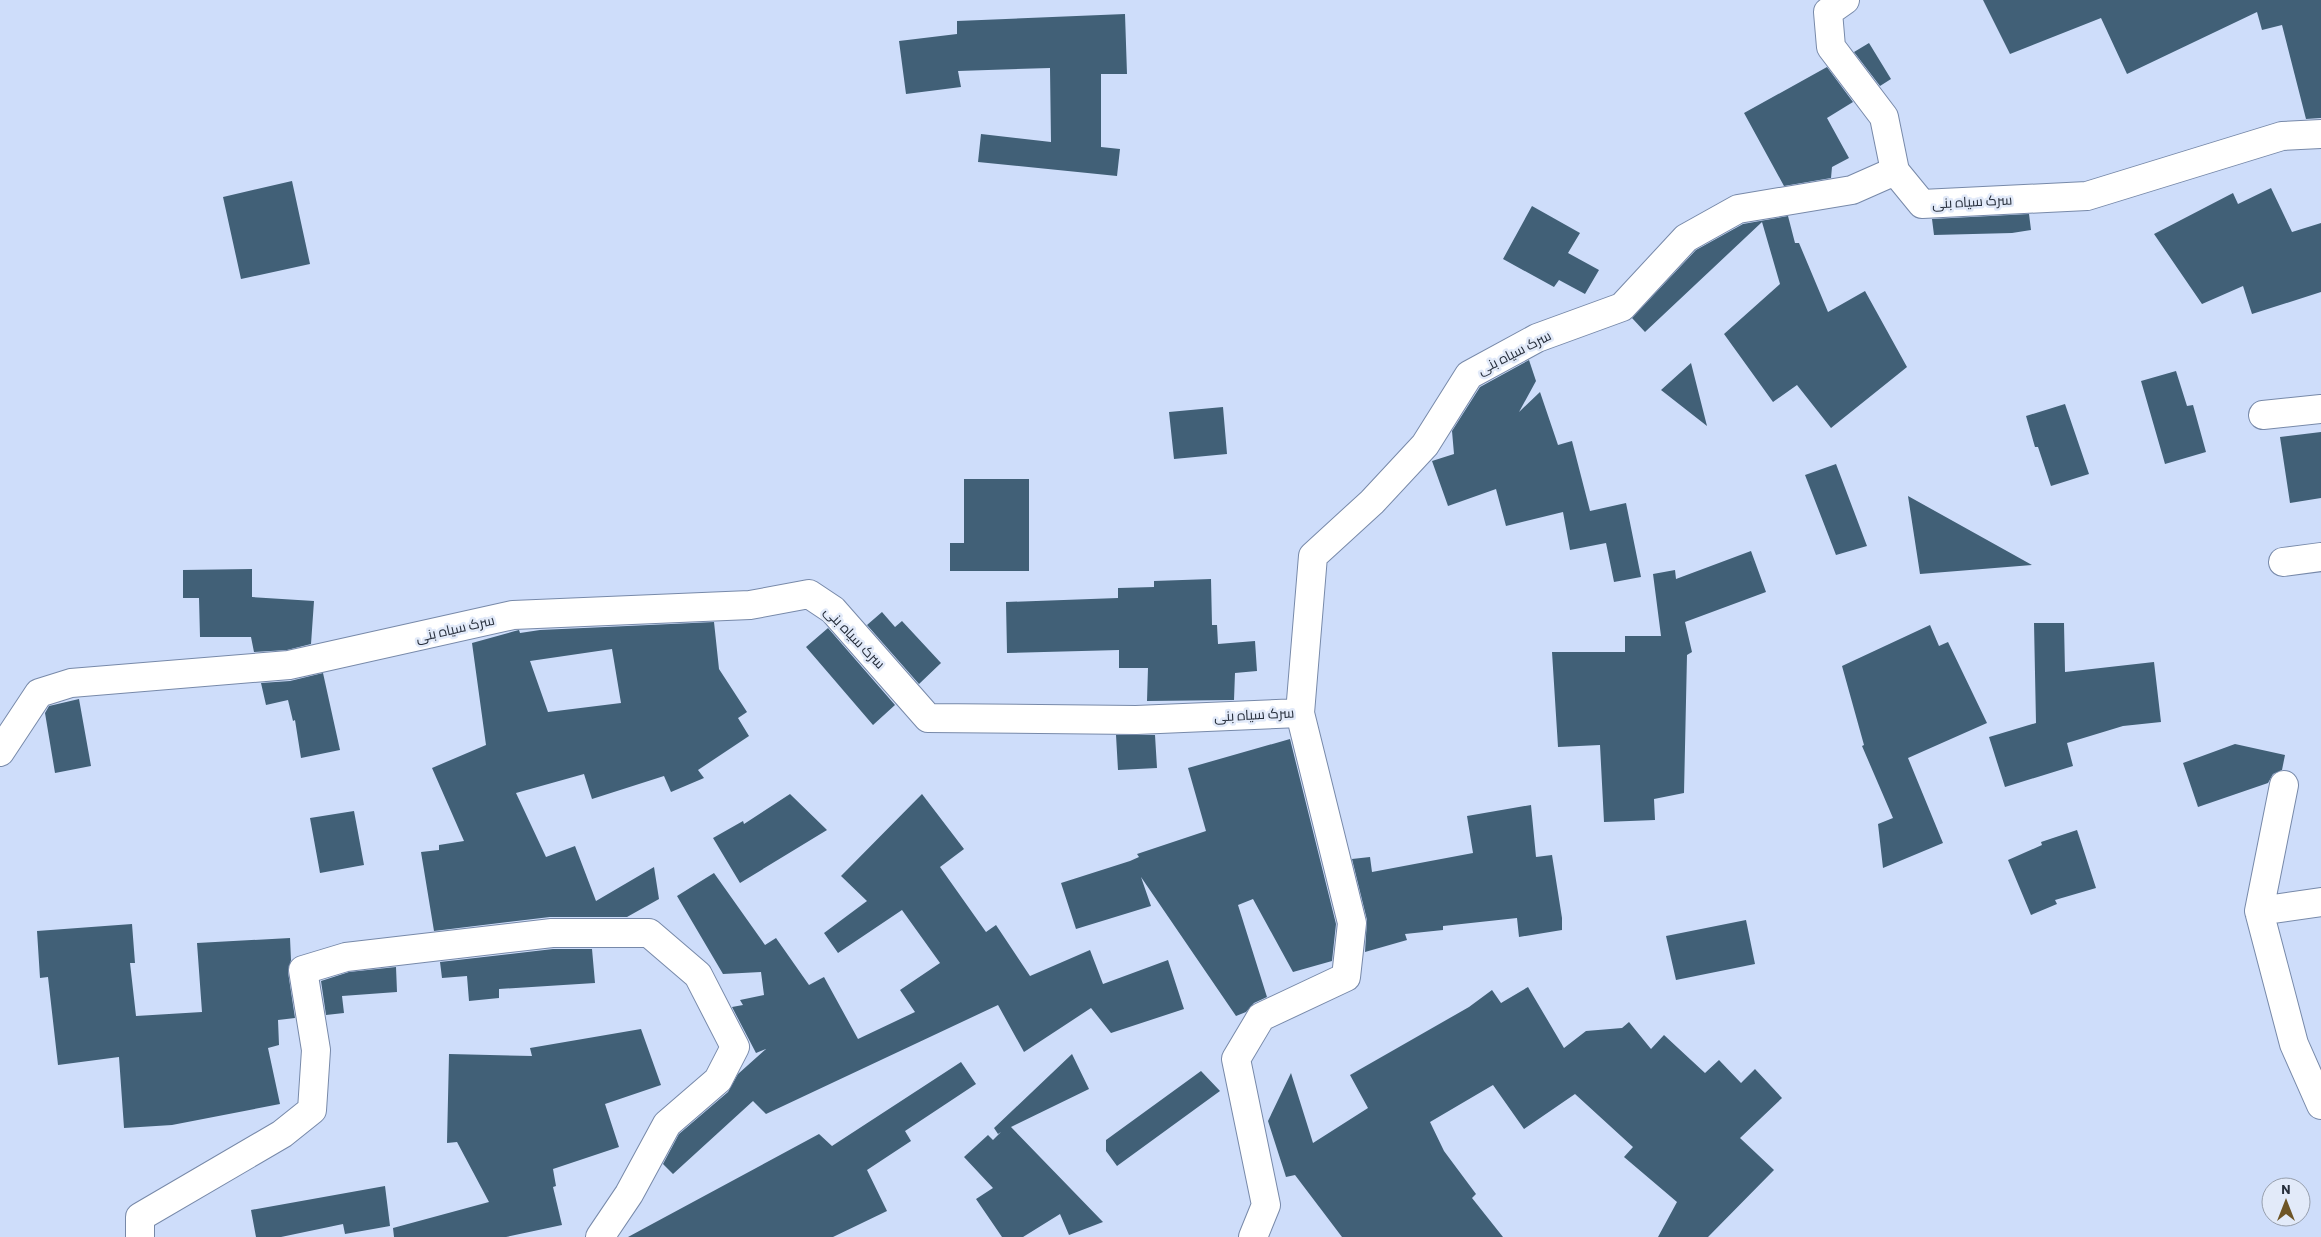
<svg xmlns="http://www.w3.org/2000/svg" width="2321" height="1237" viewBox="0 0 2321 1237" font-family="Barlow,Cairo,sans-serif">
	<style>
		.building { fill: #416077; fill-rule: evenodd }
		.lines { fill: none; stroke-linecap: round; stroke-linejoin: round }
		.minor-casing { stroke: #7789a9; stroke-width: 30 }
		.minor { stroke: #fff; stroke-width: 28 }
		.labels { text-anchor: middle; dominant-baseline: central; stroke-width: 5; stroke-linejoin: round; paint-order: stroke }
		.street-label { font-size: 14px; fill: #262e3b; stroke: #e2eaf9 }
	</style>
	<rect width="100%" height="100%" fill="#ceddfa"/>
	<path class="building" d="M 1983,0 L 2321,0 L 2321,118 L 2306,119 L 2282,25 L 2262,30 L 2257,12 L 2127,74 L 2101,18 L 2010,54 Z
		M 1125,14 L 1127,74 L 1101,74 L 1101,147 L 1120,149 L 1117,176 L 978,162 L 981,134 L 1051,142 L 1050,68 L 958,71 L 961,87 L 906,94 L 899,41 L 957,34 L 957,21 Z
		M 1869,43 L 1891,79 L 1880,86 L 1854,52 Z
		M 1827,67 L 1853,102 L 1827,118 L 1849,158 L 1832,167 L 1831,178 L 1784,186 L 1744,113 Z
		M 292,181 L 310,264 L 241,279 L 223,197 Z
		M 2271,188 L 2292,232 L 2321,223 L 2321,292 L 2252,314 L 2243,286 L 2202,304 L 2154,234 L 2233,193 L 2238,204 Z
		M 1532,206 L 1580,233 L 1568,253 L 1599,270 L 1585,294 L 1559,280 L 1554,287 L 1503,259 Z
		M 2029,214 L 2031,230 L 2012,233 L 1934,235 L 1932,219 Z
		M 1788,216 L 1795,243 L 1799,243 L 1828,312 L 1865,291 L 1907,367 L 1831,428 L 1797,385 L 1773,402 L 1724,334 L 1780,284 L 1762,222 L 1645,332 L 1632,318 L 1696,250 L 1743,224 Z
		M 1529,360 L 1536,381 L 1519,412 L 1540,392 L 1558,445 L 1572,441 L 1590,511 L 1626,503 L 1641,577 L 1614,582 L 1606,543 L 1570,550 L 1563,512 L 1506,526 L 1496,489 L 1448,506 L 1432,461 L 1454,454 L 1452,431 L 1480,387 Z
		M 1691,363 L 1707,426 L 1661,390 Z
		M 2176,371 L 2187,406 L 2193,405 L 2206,452 L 2165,464 L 2141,381 Z
		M 2065,404 L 2089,474 L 2051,486 L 2038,447 L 2035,447 L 2026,416 Z
		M 1223,407 L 1227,454 L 1174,459 L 1169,412 Z
		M 2321,432 L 2321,498 L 2290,503 L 2280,437 Z
		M 1836,464 L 1867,546 L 1836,555 L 1805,475 Z
		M 964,479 L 1029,479 L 1029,571 L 950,571 L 950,543 L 964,543 Z
		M 1908,496 L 2032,565 L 1920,574 Z
		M 1751,551 L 1766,592 L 1685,622 L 1692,652 L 1687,655 L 1684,793 L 1654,799 L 1655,820 L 1604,822 L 1600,745 L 1558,747 L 1552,652 L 1625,652 L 1625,636 L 1661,636 L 1653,574 L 1675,570 L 1676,579 Z
		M 252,569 L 252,597 L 314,601 L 311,644 L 287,650 L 254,652 L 251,637 L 200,637 L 199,598 L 183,598 L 183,570 Z
		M 1211,579 L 1212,625 L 1217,625 L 1218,644 L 1255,641 L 1257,671 L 1235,673 L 1234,700 L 1147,701 L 1148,668 L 1119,668 L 1119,650 L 1007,653 L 1006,602 L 1118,598 L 1118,588 L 1154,587 L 1154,581 Z
		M 882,612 L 895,627 L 902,621 L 941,663 L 919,684 L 867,625 Z
		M 714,622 L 719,669 L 747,712 L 738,718 L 749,736 L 698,770 L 704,778 L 671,792 L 664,776 L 592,799 L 584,774 L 516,793 L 546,857 L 575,846 L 596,901 L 654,867 L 659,899 L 627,917 L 550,917 L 434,931 L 421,852 L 439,850 L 439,845 L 464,841 L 432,768 L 486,745 L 472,643 L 515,631 L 519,630 L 520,633 L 540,630 ZM 612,649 L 621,703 L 548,712 L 530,661 Z
		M 2034,623 L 2064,623 L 2065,672 L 2154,662 L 2161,722 L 2123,726 L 2067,743 L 2073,766 L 2005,787 L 1989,737 L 2036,723 Z
		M 1930,625 L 1939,646 L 1948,642 L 1987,723 L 1908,758 L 1943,843 L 1883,868 L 1878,824 L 1893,818 L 1862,746 L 1864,745 L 1842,666 Z
		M 828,628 L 895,705 L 873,725 L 806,647 Z
		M 323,673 L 340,750 L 301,758 L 295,720 L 293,721 L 288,700 L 266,705 L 261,683 L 290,681 Z
		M 79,699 L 91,766 L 55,773 L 45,713 L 49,706 Z
		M 1116,735 L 1155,735 L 1157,768 L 1118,770 Z
		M 1290,739 L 1336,924 L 1332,961 L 1293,972 L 1253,899 L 1238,905 L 1267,997 L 1254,1003 L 1246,1012 L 1236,1016 L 1141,877 L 1151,906 L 1076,929 L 1061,883 L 1130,861 L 1139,857 L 1137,854 L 1206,831 L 1188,768 Z
		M 2235,744 L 2285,755 L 2282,770 L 2273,774 L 2268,783 L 2198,807 L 2183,763 Z
		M 790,794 L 827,830 L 740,883 L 713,838 L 743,821 L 744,824 Z
		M 922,794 L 964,849 L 940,867 L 986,932 L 996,925 L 1030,976 L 1090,950 L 1103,984 L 1168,960 L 1184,1009 L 1111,1033 L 1091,1008 L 1024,1052 L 998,1005 L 766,1114 L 753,1101 L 673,1174 L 663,1164 L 679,1134 L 728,1092 L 738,1074 L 766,1049 L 756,1053 L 732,1007 L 743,1005 L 740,1000 L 764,995 L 761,972 L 723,974 L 677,896 L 714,873 L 765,945 L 776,938 L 809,985 L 824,977 L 858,1039 L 915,1012 L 900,990 L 940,963 L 902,910 L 838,953 L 824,933 L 867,901 L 841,876 Z
		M 1531,805 L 1536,857 L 1552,855 L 1562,918 L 1562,930 L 1519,937 L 1517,918 L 1443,926 L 1443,930 L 1405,934 L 1407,940 L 1365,952 L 1367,920 L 1352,859 L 1370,857 L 1372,872 L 1473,853 L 1467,816 Z
		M 354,811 L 364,865 L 320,873 L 310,818 Z
		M 2077,830 L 2096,888 L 2055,900 L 2057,904 L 2031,915 L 2008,860 L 2042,845 L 2041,842 Z
		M 1746,920 L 1755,964 L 1676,980 L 1666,936 Z
		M 132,924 L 135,963 L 130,963 L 136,1016 L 202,1012 L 197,943 L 290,938 L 291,960 L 288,972 L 295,1018 L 278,1020 L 279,1045 L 268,1048 L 280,1104 L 172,1125 L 124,1128 L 119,1057 L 58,1065 L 48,977 L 40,978 L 37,931 Z
		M 553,949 L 592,949 L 595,983 L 499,989 L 499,998 L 469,1001 L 467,976 L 442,978 L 440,962 Z
		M 396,967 L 397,992 L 342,996 L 344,1013 L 326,1015 L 321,981 L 349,972 Z
		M 1528,987 L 1564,1048 L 1586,1031 L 1622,1028 L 1629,1022 L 1651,1049 L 1664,1035 L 1705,1073 L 1719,1060 L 1741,1083 L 1755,1069 L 1782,1098 L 1740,1138 L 1774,1170 L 1708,1237 L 1658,1237 L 1677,1202 L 1624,1157 L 1633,1147 L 1575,1094 L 1524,1129 L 1493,1085 L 1430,1122 L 1444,1151 L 1476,1194 L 1472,1198 L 1503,1237 L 1342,1237 L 1295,1175 L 1286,1177 L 1268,1121 L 1291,1073 L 1313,1143 L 1368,1108 L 1350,1075 L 1469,1007 L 1492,990 L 1501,1003 Z
		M 641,1029 L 661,1085 L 605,1104 L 619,1147 L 553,1169 L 556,1186 L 553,1187 L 562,1225 L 506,1237 L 394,1237 L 393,1228 L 489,1202 L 457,1142 L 447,1143 L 449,1054 L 532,1056 L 530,1048 Z
		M 1072,1054 L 1089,1089 L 1011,1127 L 1103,1222 L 1069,1235 L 1060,1214 L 1023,1237 L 1002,1237 L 976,1199 L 993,1188 L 964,1157 L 988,1135 L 993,1140 L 1001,1132 L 998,1134 L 994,1128 Z
		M 961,1062 L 976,1084 L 905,1131 L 911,1141 L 867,1170 L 887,1211 L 833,1237 L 628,1237 L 819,1134 L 832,1146 Z
		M 1201,1071 L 1220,1091 L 1117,1166 L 1106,1151 L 1106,1140 Z
		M 385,1186 L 390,1226 L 345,1234 L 343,1224 L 281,1237 L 256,1237 L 251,1210 Z"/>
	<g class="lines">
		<g class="minor-casing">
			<path id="minor" d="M 1845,0 L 1828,12 L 1831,47 L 1884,117 L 1895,171
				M 2263,415 L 2321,409
				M 2283,562 L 2321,557
				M 0,752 L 39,693 L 71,683 L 289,665 L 513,615 L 750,605 L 809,594 L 833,610 L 928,718 L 1136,720 L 1300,713 L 1313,556 L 1372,502 L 1425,445 L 1469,375 L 1537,338 L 1622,307 L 1686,238 L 1738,209 L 1852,190 L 1895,171 L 1922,204 L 2087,196 L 2282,136 L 2321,134
				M 2284,785 L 2259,911 L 2294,1044 L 2321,1105
				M 2259,911 L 2321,902
				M 140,1237 L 140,1217 L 282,1134 L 312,1110 L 316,1050 L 303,970 L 346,957 L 552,933 L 649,933 L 698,975 L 735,1047 L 718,1080 L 667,1124 L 629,1194 L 600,1237
				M 1253,1237 L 1266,1205 L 1236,1059 L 1261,1017 L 1346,977 L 1352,923 L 1300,713"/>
		</g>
		<use href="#minor" class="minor"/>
	</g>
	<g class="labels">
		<g class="street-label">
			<text transform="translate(1972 201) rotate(-3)">سرک سیاه بنی</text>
			<text transform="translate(1514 352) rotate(-27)">سرک سیاه بنی</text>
			<text transform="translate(455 628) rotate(-13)">سرک سیاه بنی</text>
			<text transform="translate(855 637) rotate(46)">سرک سیاه بنی</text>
			<text transform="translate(1254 714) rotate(-3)">سرک سیاه بنی</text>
		</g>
	</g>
	<g transform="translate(2286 1202)"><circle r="24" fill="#e2eaf9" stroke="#979fad"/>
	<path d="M0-4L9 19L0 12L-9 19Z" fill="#6e5526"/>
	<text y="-8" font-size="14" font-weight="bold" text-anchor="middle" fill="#262e3b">N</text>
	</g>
</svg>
